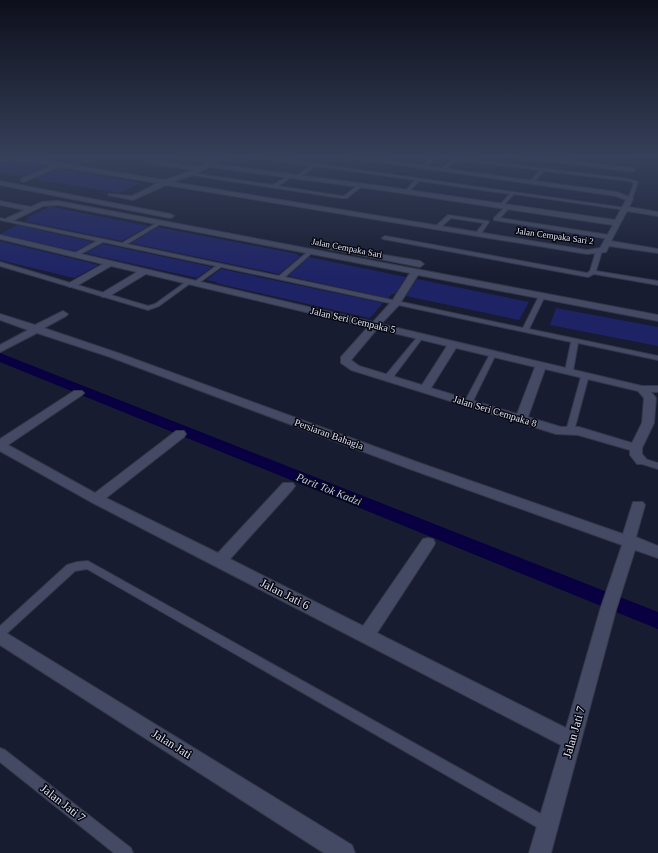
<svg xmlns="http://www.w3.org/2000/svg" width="658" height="853" viewBox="0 0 658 853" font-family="'Times New Roman',serif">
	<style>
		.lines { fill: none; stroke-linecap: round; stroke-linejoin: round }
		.canal { fill: #080040; fill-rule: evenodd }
		.building { fill: #1e2366 }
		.lane-casing { stroke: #343749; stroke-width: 2 }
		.street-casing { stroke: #343749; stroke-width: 2 }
		.lane { fill: #444a63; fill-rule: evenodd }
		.street { fill: #444a63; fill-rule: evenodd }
		.labels { text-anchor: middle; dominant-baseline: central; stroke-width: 3; stroke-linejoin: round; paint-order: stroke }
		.far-street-label { font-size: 9px; fill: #e0e4f3; stroke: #060710 }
		.street-label { font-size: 10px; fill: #e0e4f3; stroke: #060710 }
		.water-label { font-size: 11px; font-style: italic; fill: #bfc9f2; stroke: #060710 }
		.near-street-label { font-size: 12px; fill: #e0e4f3; stroke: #060710 }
	</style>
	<rect width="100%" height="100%" fill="#171c31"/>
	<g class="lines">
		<path class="canal" d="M 628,157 L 658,158 L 658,162 L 632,159 Z
			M 0,353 L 658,612 L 658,629 L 0,362 Z"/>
	</g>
	<path class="building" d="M 0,158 L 34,164 L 46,167 L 23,176 L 16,176 L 0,172 Z
		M 59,169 L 73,171 L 140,183 L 119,193 L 35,179 Z
		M 49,207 L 53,207 L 149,226 L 122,241 L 24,221 L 30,218 L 26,218 Z
		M 17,225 L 93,242 L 75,251 L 0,234 Z
		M 158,227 L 298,254 L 297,255 L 301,256 L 279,274 L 131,243 Z
		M 0,241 L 99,265 L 74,278 L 0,260 Z
		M 103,244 L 212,267 L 197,278 L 85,253 Z
		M 309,257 L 406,277 L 395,294 L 392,294 L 388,298 L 288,276 Z
		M 221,269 L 383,303 L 370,318 L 215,283 L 217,282 L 206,280 Z
		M 417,279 L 529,302 L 519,320 L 406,296 Z
		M 556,308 L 658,327 L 658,346 L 550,325 Z"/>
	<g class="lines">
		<g class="lane-casing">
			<path id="lane" d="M 174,157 L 184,157 L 214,162 L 212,163 Z
				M 257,157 L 267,157 L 314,164 L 316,163 L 318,164 L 626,208 L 628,209 L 626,210 L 514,194 L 501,207 L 499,206 L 510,194 L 419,181 L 407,193 L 405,192 L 415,180 L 316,166 L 298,178 L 296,177 L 296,176 L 311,166 Z
				M 433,157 L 437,157 L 424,168 L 422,168 L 422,166 Z
				M 457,158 L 629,179 L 638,182 L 632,199 L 630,200 L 628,199 L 634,183 L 629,181 L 544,171 L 532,183 L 530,182 L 540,170 L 458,160 L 441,171 L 438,170 Z
				M 191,173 L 273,185 L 290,175 L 292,176 L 291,177 L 278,186 L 341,196 L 344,196 L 358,185 L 362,186 L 347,198 L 341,198 L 190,175 L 189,174 Z
				M 506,206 L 510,207 L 500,218 L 609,235 L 612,237 L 609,239 L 494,220 L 494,218 Z
				M 448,215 L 487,221 L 489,222 L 480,235 L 478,236 L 475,234 L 484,223 L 451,218 L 440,228 L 436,228 L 436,226 Z
				M 0,218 L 122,243 L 160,221 L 162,222 L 162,223 L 127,244 L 279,276 L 311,249 L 313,250 L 313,252 L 285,277 L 523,328 L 539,296 L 542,294 L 545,296 L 529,329 L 658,356 L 658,360 L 578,343 L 573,371 L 569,373 L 565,371 L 571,342 L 221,267 L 196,285 L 193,283 L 194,282 L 216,266 L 103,242 L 75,257 L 73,256 L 73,254 L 97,241 L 0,220 Z
				M 385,236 L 587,273 L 590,271 L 596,251 L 599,249 L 602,251 L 596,271 L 658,281 L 658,285 L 594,274 L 588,277 L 383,239 L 382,238 Z
				M 0,262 L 148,306 L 155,304 L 187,281 L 192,282 L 159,306 L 148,310 L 0,266 Z
				M 421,334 L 424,336 L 391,380 L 385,380 L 384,378 L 385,376 L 419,335 Z
				M 493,352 L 496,354 L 472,403 L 468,405 L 465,405 L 464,403 L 490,354 Z
				M 582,373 L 585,373 L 589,375 L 574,431 L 570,433 L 566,431 Z
				M 642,458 L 658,463 L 658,469 L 639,463 L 638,461 Z
				M 88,561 L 552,820 L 554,825 L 552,830 L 547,832 L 542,830 L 87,569 L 75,571 L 4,636 L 0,638 L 0,626 L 67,565 L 77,562 Z
				M 0,748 L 5,750 L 131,848 L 133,853 L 114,853 L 0,762 Z"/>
		</g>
		<g class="street-casing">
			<path id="street" d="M 7,157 L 21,157 L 165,180 L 194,170 L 154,164 L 151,162 L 152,161 L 199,167 L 219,157 L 226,157 L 214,164 L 381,186 L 615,220 L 626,200 L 616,196 L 344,157 L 360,157 L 617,192 L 632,198 L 633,199 L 629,207 L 658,212 L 658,216 L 627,211 L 611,241 L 658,249 L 658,253 L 609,246 L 606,252 L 587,254 L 166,185 L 133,200 L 108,195 L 109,194 L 132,196 L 158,183 L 59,167 L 23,182 L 21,181 L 21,179 L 51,166 ZM 209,167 L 381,190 L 613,225 L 600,248 L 587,250 L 172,182 L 193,175 Z
				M 517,157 L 535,157 L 633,168 L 636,170 L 633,172 Z
				M 0,181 L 170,214 L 174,216 L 170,218 L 0,185 Z
				M 0,201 L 31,207 L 42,202 L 58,201 L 658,315 L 658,321 L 418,275 L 399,305 L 381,324 L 642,386 L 658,386 L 658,392 L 651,392 L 656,398 L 654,423 L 642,448 L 642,454 L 648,461 L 647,464 L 637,464 L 630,455 L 630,450 L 578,435 L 556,434 L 351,370 L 341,363 L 341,357 L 368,327 L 146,274 L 108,297 L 102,297 L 102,293 L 137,272 L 111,266 L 75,287 L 69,287 L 69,283 L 103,264 L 0,239 L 0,235 L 373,322 L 392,301 L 410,273 L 58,205 L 43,206 L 10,222 L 6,220 L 7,218 L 25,210 L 0,205 ZM 377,329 L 447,346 L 422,385 L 359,366 L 351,360 ZM 456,348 L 535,367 L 517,414 L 431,388 ZM 545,369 L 638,391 L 644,398 L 642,423 L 632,443 L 579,427 L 561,427 L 528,417 Z
				M 326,245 L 420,261 L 424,264 L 420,267 L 329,249 L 325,247 Z
				M 63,311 L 68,314 L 66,316 L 44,328 L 118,353 L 417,462 L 623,534 L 633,502 L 643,502 L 645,505 L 636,537 L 658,546 L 658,558 L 635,550 L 616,610 L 551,853 L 529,853 L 561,745 L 91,502 L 0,451 L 0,439 L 74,391 L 82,391 L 84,393 L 82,395 L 8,445 L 95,493 L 176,431 L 184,431 L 186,434 L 184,437 L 106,498 L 218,553 L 283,483 L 293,483 L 295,486 L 293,489 L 230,559 L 363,626 L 423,539 L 428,538 L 433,539 L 435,543 L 433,547 L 377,633 L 566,728 L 600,610 L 622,545 L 407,468 L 110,357 L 37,333 L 0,352 L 0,345 L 28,330 L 0,320 L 0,314 L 35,325 Z
				M 0,629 L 352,845 L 355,853 L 324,853 L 0,645 Z"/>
		</g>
		<use href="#lane" class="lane"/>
		<use href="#street" class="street"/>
	</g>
	<linearGradient id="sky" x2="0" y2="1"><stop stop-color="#0d0f1b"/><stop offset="0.57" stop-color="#36405a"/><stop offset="1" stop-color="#36405a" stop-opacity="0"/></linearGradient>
	<rect width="658" height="276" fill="url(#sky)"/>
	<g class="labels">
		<g class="far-street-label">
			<text transform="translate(555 236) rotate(8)">Jalan Cempaka Sari 2</text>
			<text transform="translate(347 248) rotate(11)">Jalan Cempaka Sari</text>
		</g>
		<g class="street-label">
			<text transform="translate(353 320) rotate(13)">Jalan Seri Cempaka 5</text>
			<text transform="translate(495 411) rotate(17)">Jalan Seri Cempaka 8</text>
			<text transform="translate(329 434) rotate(20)">Persiaran Bahagia</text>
		</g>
		<g class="water-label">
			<text transform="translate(329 489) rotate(22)">Parit Tok Kadzi</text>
		</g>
		<g class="near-street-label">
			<text transform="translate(285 594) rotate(27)">Jalan Jati 6</text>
			<text transform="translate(574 732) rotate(-74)">Jalan Jati 7</text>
			<text transform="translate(172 744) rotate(32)">Jalan Jati</text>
			<text transform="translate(63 803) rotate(38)">Jalan Jati 7</text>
		</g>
	</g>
</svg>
